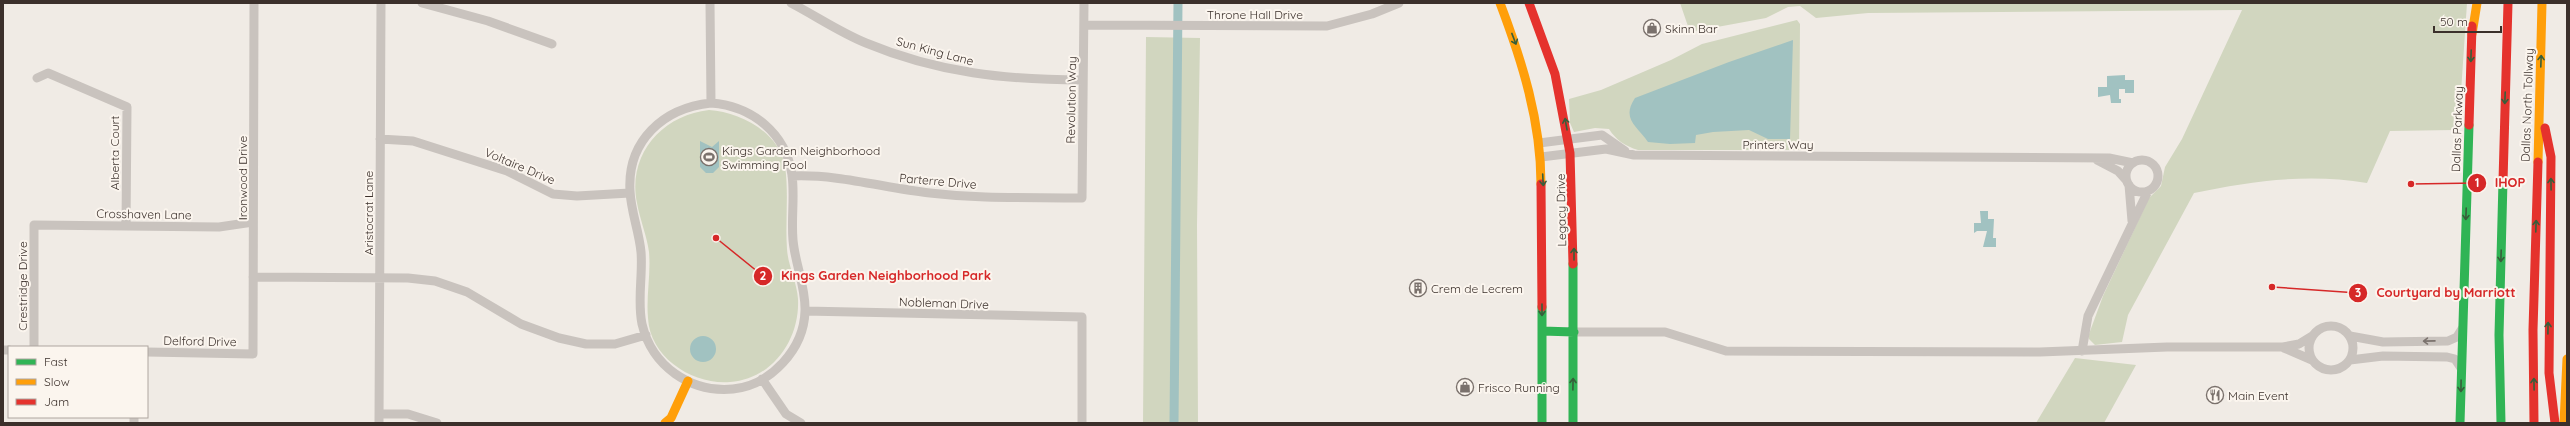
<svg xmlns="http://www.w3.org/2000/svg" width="2570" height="426" viewBox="0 0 2570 426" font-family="Quicksand,sans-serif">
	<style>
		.green { fill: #d1d6bf }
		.water { fill: #a1c2c1 }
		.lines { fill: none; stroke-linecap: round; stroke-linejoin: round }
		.canal { stroke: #a1c2c1; stroke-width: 9 }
		.street { stroke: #c9c3be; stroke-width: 9 }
		.fast { stroke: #30b455; stroke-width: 9 }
		.slow { stroke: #ff9f0a; stroke-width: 9 }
		.jam { stroke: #e5322d; stroke-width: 9 }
		.oneway { stroke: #375e3a }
		.oneway2 { stroke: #7b726d }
		.labels { text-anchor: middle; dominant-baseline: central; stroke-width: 4; stroke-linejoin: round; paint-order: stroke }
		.street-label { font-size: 12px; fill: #3b302b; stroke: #fbf5ee }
		.poi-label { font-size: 12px; fill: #3b302b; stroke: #fbf5ee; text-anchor: start }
		.leader { fill: none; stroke: #d62828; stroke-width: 1.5 }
		.callout-dot { fill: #d62828; stroke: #fbf5ee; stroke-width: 1.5 }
		.mark-label { font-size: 12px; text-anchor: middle; font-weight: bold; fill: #fff }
		.callout-label { font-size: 13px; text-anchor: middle; font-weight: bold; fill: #d62828; stroke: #fbf5ee; stroke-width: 4; stroke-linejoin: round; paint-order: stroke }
	</style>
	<rect width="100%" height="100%" fill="#f0ebe5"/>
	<path class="green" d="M 1680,3 L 2467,3 L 2459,122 L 2454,130 L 2390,131 L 2367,183 C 2308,173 2251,181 2194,193 L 2128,315 L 2122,342 L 2095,345 L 2089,339 L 2089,334 L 2103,296 L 2149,198 L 2161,186 L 2165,167 L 2182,139 L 2242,10 L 1868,13 L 1816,18 L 1800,6 L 1788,7 L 1766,18 L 1690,32 Z
		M 1797,20 L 1800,24 L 1799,150 L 1638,150 C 1625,146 1616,140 1609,129 L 1595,128 L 1574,132 L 1570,123 L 1569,99 L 1601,90 L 1671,60 L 1702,44 Z
		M 1146,37 L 1200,38 L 1197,225 L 1198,423 L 1143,423 Z
		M 709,110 C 740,112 779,132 785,166 C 789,194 785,222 787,249 C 788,266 797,282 798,299 C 800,339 773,379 730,382 C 693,385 650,358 648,318 C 646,296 651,274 649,252 C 647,236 640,220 637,203 C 627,155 662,115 709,110 Z
		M 2075,358 L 2136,365 L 2104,423 L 2036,423 Z"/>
	<path class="water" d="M 1793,40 L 1790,139 L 1768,139 L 1749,130 L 1713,132 L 1696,135 L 1695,143 L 1670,144 L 1648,142 C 1637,126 1621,119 1635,98 L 1729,62 Z
		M 2125,75 L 2125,80 L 2134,80 L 2134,93 L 2125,93 L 2125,89 L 2119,89 L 2119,99 L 2121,99 L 2121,103 L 2111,103 L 2110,95 L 2098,97 L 2098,87 L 2107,87 L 2107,76 Z
		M 700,141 L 712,147 L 719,141 L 719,167 L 713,173 L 706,173 L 700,167 Z
		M 1980,211 L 1988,211 L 1988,219 L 1994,219 L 1993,238 L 1996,238 L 1996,247 L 1983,247 L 1987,231 L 1977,231 L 1974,233 L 1974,223 L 1981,223 Z
		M690 349a13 13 0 1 1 26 0a13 13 0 1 1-26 0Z"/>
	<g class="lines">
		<path class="canal" d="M 1174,423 L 1178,3"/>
		<path class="street" d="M 422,3 L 488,21 L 552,44
			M 710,3 L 711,103
			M 791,3 C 816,16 841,33 866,43 C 938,73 1007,80 1083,80
			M 1084,25 L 1327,26 L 1372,14 L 1399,3
			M 37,78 L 48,73 L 127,107 L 126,226
			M 711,103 C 752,106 786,133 792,175 C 795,196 791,218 793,240 C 795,264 806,287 805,311 C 804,349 771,385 733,389 C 690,393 652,366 642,324 C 637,301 643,275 641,252 C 639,231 631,212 630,191 C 627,141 663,108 711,103 Z
			M 380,139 L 413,141 L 507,171 L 553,194 L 577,196 L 630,193
			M 1539,143 L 1602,135 L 1625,151
			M 1541,157 L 1606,149 L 1634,155 L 2109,158 L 2133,163
			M 2097,160 L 2118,171 L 2127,181
			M2126 176a16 16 0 1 1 32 0a16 16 0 1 1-32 0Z
			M 792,176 C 839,174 884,188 930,193 C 981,199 1032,197 1082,198 L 1084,3
			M 2129,185 L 2132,221
			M 253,277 L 408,278 L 435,281 L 467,292 L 521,324 L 559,338 L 586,344 L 615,344 L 646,335
			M 805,311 L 1082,317 L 1082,423
			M2309 348a22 22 0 1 1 44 0a22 22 0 1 1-44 0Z
			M 1574,332 L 1665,332 L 1726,351 L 2040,352 L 2167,347 L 2283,347 L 2299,344 L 2312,336
			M 2350,336 L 2383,342 L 2448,341 L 2457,337 L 2462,329
			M 34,347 L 34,225 L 219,227 L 253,222
			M 2284,348 L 2312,360
			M 3,350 L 9,350
			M 2082,351 L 2088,316 L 2148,191
			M 147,352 L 253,354 L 254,3
			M 2350,360 L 2383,356 L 2447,357 L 2455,359 L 2461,368
			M 762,379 L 786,414 L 801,423
			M 379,414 L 408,414 L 437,423
			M 134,417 L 134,423
			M 379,423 L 381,3"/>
		<path class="fast" d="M 1573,264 L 1573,423
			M 1542,307 L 1542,423
			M 1542,331 L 1574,332
			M 2460,423 L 2469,125
			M 2501,423 L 2499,335 L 2503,181"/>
		<path class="slow" d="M 1500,3 C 1522,61 1541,121 1541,184
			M 2472,34 L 2477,3
			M 2538,162 L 2542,3
			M 665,423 L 671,418 L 688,381
			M 2564,423 L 2567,359"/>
		<path class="jam" d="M 1529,3 L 1555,74 L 1570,153 L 1573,264
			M 2469,125 L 2472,26
			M 2545,128 L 2551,157 L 2549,373 L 2555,423
			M 2503,181 L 2508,3
			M 1541,184 L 1542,307
			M 2534,423 L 2533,330 L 2538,162"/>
	</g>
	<defs><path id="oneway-shaft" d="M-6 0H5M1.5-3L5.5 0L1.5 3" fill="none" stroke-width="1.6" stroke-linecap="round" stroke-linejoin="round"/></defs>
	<g class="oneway">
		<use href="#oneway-shaft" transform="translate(1514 39) rotate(69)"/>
		<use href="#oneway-shaft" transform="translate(2471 56) rotate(92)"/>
		<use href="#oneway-shaft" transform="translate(2541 61) rotate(-88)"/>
		<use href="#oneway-shaft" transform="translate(2505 98) rotate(92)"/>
		<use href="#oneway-shaft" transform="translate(1566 124) rotate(-100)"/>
		<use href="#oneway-shaft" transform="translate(1543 180) rotate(87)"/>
		<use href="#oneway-shaft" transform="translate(2551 184) rotate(-91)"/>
		<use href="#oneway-shaft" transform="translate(2466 214) rotate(92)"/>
		<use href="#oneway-shaft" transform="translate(2536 226) rotate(-88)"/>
		<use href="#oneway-shaft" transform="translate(1574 254) rotate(-90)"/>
		<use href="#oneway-shaft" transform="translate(2501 256) rotate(92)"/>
		<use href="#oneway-shaft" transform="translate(1542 310) rotate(90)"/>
		<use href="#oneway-shaft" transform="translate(2548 328) rotate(-89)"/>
		<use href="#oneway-shaft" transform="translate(1573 384) rotate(-89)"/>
		<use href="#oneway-shaft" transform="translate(2534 384) rotate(-91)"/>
		<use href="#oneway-shaft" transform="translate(2461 386) rotate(91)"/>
	</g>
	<use class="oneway2" href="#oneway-shaft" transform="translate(2429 341) rotate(179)"/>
	<defs>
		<g id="shop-ring" transform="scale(0.9)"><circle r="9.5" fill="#fbf5ee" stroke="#7a716c" stroke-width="1.5"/><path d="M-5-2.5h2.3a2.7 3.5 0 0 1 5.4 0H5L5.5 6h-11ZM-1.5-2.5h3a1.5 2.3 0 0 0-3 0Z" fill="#7a716c"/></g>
		<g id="stadium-ring" transform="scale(0.9)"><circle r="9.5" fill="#fbf5ee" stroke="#7a716c" stroke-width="1.5"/><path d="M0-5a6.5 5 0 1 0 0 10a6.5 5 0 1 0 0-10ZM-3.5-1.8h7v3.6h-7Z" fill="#7a716c"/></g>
		<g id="building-ring" transform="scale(0.9)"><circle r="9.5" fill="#fbf5ee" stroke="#7a716c" stroke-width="1.5"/><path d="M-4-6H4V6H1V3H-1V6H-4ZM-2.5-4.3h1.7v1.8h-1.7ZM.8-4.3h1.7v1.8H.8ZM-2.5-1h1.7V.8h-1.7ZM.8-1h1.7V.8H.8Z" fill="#7a716c"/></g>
		<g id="restaurant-ring" transform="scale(0.9)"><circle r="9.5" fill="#fbf5ee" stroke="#7a716c" stroke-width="1.5"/><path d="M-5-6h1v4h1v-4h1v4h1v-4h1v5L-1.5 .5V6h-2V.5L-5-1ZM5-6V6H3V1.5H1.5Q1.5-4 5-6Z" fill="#7a716c"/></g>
	</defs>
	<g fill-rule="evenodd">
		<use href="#shop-ring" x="1652" y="28"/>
		<use href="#stadium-ring" x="709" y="157"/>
		<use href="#building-ring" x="1418" y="288"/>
		<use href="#shop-ring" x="1465" y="387"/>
		<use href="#restaurant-ring" x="2215" y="395"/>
	</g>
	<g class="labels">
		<g class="street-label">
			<text x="1255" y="14">Throne Hall Drive</text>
			<text transform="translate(935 51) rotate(15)">Sun King Lane</text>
			<text transform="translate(1071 100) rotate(-89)">Revolution Way</text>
			<text transform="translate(2527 105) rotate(-88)">Dallas North Tollway</text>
			<text transform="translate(2457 129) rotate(-88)">Dallas Parkway</text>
			<text x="1778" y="144">Printers Way</text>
			<text transform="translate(114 153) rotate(-90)">Alberta Court</text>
			<text transform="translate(520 166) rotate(23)">Voltaire Drive</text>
			<text transform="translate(242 178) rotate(-90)">Ironwood Drive</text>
			<text transform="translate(938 181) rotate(5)">Parterre Drive</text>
			<text transform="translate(1561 210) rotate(-91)">Legacy Drive</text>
			<text transform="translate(368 213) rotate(-90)">Aristocrat Lane</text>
			<text transform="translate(144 214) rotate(1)">Crosshaven Lane</text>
			<text transform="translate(22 286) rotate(-90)">Crestridge Drive</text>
			<text transform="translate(944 303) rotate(2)">Nobleman Drive</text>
			<text transform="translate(200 341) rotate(1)">Delford Drive</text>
		</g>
		<g class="poi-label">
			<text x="1665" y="28">Skinn Bar</text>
			<text x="722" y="150">Kings Garden Neighborhood<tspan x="722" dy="14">Swimming Pool</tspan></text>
			<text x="1431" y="288">Crem de Lecrem</text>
			<text x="1478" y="387">Frisco Running</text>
			<text x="2228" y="395">Main Event</text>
		</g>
	</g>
	<path class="leader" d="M2411 184L2477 183M716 238L763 276M2272 287L2358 293"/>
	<g class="callout-dot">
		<circle cx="2411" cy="184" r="4"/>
		<circle cx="716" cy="238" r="4"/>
		<circle cx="2272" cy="287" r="4"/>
		<circle cx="2477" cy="183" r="10"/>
		<circle cx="763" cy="276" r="10"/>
		<circle cx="2358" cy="293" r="10"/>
	</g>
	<g class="mark-label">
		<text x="2477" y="187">1</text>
		<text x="763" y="280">2</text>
		<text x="2358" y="297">3</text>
	</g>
	<g class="callout-label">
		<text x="2510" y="187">IHOP</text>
		<text x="886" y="280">Kings Garden Neighborhood Park</text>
		<text x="2446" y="297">Courtyard by Marriott</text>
	</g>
	<rect width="2570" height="426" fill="none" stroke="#3b302b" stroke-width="8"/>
	<rect x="8" y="346" width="140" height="72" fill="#fbf5ee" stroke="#aea6a0"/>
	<rect x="16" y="359" width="20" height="6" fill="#30b455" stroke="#aea6a0"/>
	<text x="44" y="366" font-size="12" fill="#3b302b">Fast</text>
	<rect x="16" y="379" width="20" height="6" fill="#ff9f0a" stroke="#aea6a0"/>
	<text x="44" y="386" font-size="12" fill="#3b302b">Slow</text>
	<rect x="16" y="399" width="20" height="6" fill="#e5322d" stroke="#aea6a0"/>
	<text x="44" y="406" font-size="12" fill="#3b302b">Jam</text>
	<path d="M2434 26v6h67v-6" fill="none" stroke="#3b302b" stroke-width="2"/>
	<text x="2440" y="26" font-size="12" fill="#3b302b" stroke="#fbf5ee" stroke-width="3" paint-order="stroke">50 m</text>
</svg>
